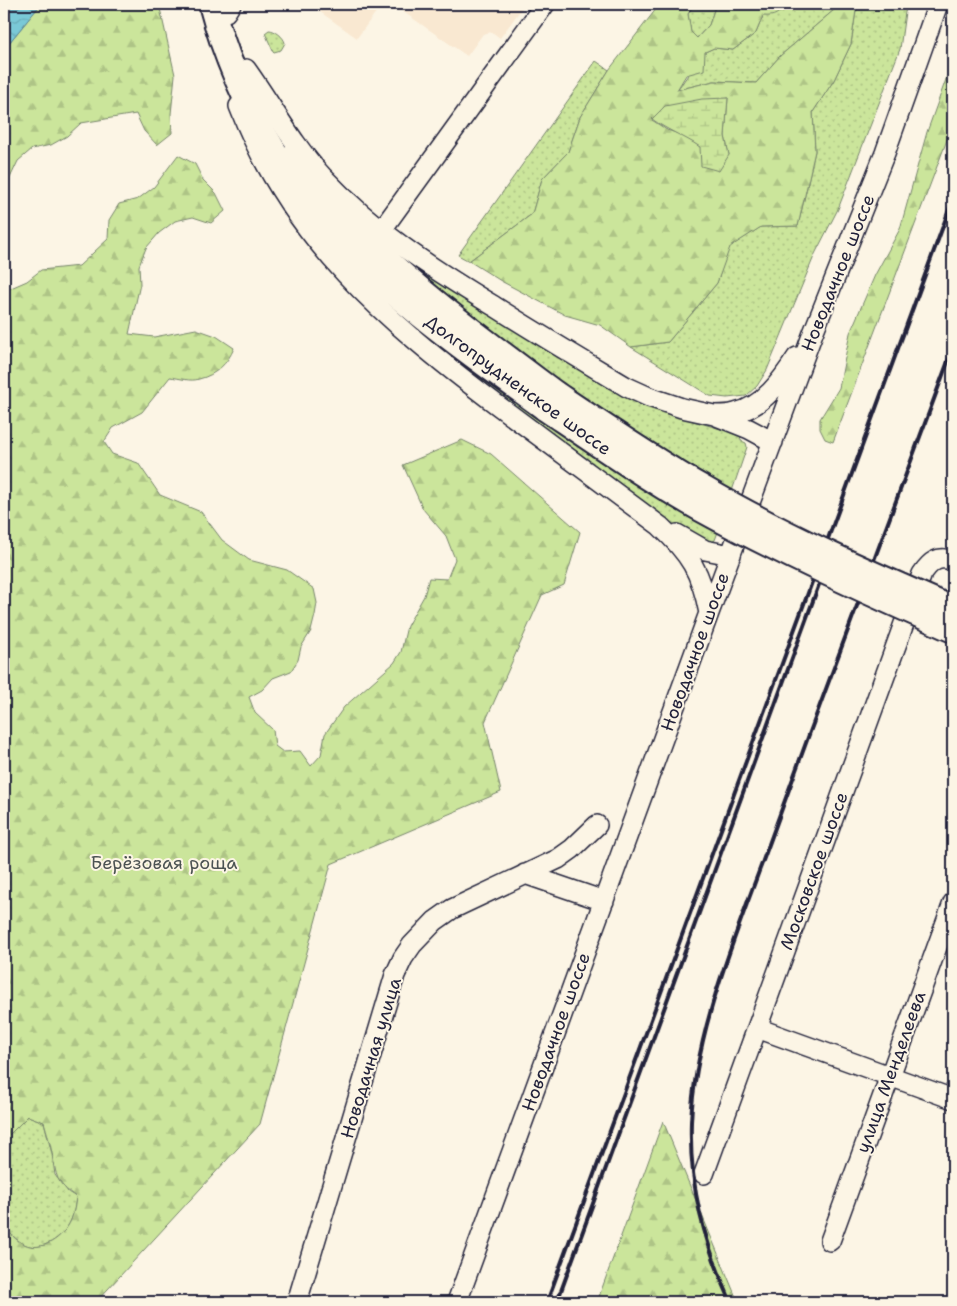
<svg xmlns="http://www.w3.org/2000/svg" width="957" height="1306" viewBox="0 0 957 1306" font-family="'Shantell Sans',sans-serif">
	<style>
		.built { fill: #f9e8d1 }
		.grass { fill: url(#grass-dots); stroke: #76846b }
		.forest { fill: url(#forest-firs); stroke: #76846b; fill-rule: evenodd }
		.wetland { fill: url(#wetland-marsh); stroke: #76846b }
		.water { fill: url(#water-waves); stroke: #578699 }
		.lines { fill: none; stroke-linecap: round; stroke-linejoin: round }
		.minor-casing { stroke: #22223b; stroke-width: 22 }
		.major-casing { stroke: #22223b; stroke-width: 28 }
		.minor { stroke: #fcf5e5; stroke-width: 19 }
		.major { stroke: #fcf5e5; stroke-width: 24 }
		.rail { stroke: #22223b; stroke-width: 4 }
		.major-bridge-casing { stroke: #22223b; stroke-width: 28; stroke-linecap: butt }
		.major-bridge { stroke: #fcf5e5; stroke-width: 24 }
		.labels { text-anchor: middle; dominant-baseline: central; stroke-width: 4; stroke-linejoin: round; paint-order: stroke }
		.street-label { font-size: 18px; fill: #22223b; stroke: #fcf5e5 }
		.park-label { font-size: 18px; fill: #4c5353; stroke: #fcf5e5 }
	</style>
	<defs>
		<pattern id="grass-dots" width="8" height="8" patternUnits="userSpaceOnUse" patternTransform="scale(1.25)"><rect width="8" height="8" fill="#cbe59b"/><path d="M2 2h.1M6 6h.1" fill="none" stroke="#aec486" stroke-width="1.8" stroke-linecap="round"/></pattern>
		<pattern id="forest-firs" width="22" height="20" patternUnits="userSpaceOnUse" patternTransform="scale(1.25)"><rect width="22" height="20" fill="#cbe59b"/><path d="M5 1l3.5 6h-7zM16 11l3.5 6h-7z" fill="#aec486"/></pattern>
		<pattern id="wetland-marsh" width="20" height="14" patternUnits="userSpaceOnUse" patternTransform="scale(1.25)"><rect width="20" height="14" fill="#cbe59b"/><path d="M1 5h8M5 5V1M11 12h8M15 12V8" fill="none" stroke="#aec486"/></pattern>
		<pattern id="water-waves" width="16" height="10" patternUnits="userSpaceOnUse" patternTransform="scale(1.25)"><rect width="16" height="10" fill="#7ac9d7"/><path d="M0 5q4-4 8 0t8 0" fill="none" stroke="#69acb9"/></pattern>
	</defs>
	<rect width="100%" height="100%" fill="#fcf5e5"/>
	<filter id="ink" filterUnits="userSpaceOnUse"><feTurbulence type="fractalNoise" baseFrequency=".02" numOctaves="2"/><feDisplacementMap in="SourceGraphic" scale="10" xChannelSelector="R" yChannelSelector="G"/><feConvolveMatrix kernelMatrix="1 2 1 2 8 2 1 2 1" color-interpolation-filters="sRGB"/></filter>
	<g filter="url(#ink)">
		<path class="built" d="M 309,4 L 382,4 L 357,38 Z
			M 392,4 L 525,4 L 500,38 L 492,32 L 483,34 L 467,56 Z"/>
		<path class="grass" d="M 694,4 L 716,4 L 709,25 L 697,38 L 691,33 L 688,14 Z
			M 785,4 L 841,4 L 780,56 L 756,83 L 714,81 L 677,90 L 705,52 L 714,48 L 733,50 L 756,33 L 763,16 L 781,12 Z
			M 857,4 L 908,4 L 905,12 L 900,49 L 838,209 L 815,254 L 767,370 L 757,386 L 746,396 L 727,398 L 710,396 L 631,347 L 668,342 L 717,283 L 729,247 L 761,227 L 798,226 L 815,151 L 813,112 L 834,80 L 851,44 Z
			M 269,30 C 275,30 284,37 285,43 L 281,50 L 274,52 L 273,51 L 265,33 Z
			M 596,61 L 609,70 L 580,117 L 568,152 L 542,179 L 532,214 L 469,261 L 458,255 Z
			M 424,273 L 632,399 L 656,410 L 741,435 L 740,440 L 746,443 L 747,447 L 732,491 L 659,449 L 562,385 L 423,276 Z
			M 403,315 C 502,394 605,472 718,532 L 715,540 L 712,542 L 689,539 L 656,517 L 400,318 Z
			M 28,1116 L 44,1122 L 52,1154 L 55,1175 L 68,1192 L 76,1197 C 75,1205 74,1213 71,1220 C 64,1237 42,1253 24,1244 C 16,1240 10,1233 4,1226 L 4,1140 Z"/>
		<path class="forest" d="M 41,4 L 159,4 L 175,75 L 171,114 L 172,133 L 157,145 L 144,131 L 136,114 L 81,123 L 67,136 L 51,145 L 32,149 L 18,161 L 10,178 L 4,178 L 4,49 Z
			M 660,4 L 694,4 L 688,14 L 691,32 L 697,38 L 709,25 L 716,4 L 785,4 C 779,14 775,17 763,16 L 756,33 L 733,50 L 714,48 L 705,52 L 704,70 L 686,75 L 677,90 L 714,81 L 756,83 L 780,56 L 841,4 L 857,4 L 851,44 L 834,80 L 813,112 L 815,151 L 798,226 L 761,227 L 730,247 L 717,283 L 668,342 L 631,347 L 600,325 L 565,315 L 501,281 L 469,261 L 532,214 L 542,179 L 568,152 L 580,117 L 609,70 ZM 728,98 L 725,136 L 729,155 L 700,147 L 685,136 L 667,130 L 652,120 Z
			M 953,60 L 953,124 L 833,442 L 825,439 L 820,429 L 820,419 L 839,388 L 850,333 L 875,275 L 900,229 L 927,132 Z
			M 178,155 L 195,164 L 203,180 L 216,193 L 225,211 L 211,223 L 193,217 L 175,221 L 159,233 L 146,248 L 139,266 L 140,284 L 129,334 L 154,337 L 196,329 L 216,336 L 234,348 C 228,363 216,375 199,379 C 191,382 179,378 170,377 L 142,412 L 113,428 L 104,442 L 112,454 L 138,463 L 160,495 L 201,512 L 222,540 L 249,560 L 287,570 L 314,589 L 317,603 L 315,615 L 311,631 L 301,647 L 298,660 L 291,671 L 273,678 L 262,690 L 249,697 L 255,713 L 273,730 L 275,746 L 283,752 L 300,751 L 311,766 L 321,755 L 325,734 L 344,707 L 394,663 L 401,652 L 407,626 L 424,596 L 429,578 L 447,579 L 455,559 L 446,536 L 423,509 L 403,465 L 462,440 L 491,454 L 580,532 L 564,585 L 542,595 L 485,722 L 501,792 L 331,864 L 260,1124 L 96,1302 L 4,1302 L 4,1226 C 10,1233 15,1240 24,1244 C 42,1253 64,1237 71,1220 C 74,1213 75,1205 76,1197 C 55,1182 57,1177 52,1153 C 50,1143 47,1132 44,1122 L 28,1116 L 4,1140 L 4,291 L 27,281 L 41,270 L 79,266 L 108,239 L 109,220 L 119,204 L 138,199 L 154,187 Z
			M 663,1121 L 738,1302 L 597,1302 Z"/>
		<path class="wetland" d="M 728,98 L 725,136 L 729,155 L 719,171 L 701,166 L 700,147 C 684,136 668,131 652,119 L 665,106 L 702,99 Z"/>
		<path class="water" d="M 4,4 L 41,4 L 4,49 Z"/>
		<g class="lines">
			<g class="minor-casing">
				<path id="minor" d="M 226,12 L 231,4
					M 246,69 C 272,105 292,144 323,177 C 374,231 431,268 494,306 C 538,334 582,360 627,387 L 649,397 L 682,408 L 714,415 L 749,429 L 773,442
					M 239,106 C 290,239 386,321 496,404 C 551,445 605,485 660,526 C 690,554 701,572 709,613
					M 381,231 L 545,4
					M 716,415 C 722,415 729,415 735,413 C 763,407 782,380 797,357
					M 677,534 L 705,550 L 731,555
					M 525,874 L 604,901
					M 757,1028 L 953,1099
					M 704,1174 L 922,574 C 930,562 938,555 953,561
					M 830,1241 L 953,903
					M 297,1302 L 395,975 L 403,958 L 412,945 L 435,921 L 452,909 L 558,859 L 572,849 L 597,825
					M 457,1302 L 709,613 L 813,333 L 885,153 L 938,4"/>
			</g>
			<g class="major-casing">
				<path id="major" d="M 211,4 C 228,68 258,130 296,185 C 305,198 314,212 325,225 C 385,295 471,354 546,409
					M 294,155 C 308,175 323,195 339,213 C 403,282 481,338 556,394"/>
			</g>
			<use href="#minor" class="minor"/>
			<use href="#major" class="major"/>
			<path class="rail" d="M 547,1302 L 953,199
				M 557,1302 L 833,546
				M 731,1302 C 704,1242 689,1188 691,1122 C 695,1027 740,925 772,836 C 831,673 892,511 953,348"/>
			<g class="major-bridge-casing">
				<path id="major-bridge" d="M 556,394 C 605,427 655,461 706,490 C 785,536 870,573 953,609
					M 546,409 C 596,443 646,478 699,508 C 781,553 867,592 953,630"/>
			</g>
			<use href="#major-bridge" class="major-bridge"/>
		</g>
	</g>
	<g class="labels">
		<g class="street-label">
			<text transform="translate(838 273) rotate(-68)">Новодачное шоссе</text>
			<text transform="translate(518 385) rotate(36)">Долгопрудненское шоссе</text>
			<text transform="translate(695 652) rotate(-70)">Новодачное шоссе</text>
			<text transform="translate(814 871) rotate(-70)">Московское шоссе</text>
			<text transform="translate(556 1032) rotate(-70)">Новодачное шоссе</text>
			<text transform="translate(371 1058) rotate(-73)">Новодачная улица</text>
			<text transform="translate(891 1072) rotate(-70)">улица Менделеева</text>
		</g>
		<g class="park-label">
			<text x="164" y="863">Берёзовая роща</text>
		</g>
	</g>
	<rect width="957" height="1306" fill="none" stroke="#fcf5e5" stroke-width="20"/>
	<rect x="10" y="10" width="937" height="1286" fill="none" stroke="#22223b" stroke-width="2" filter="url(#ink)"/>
</svg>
